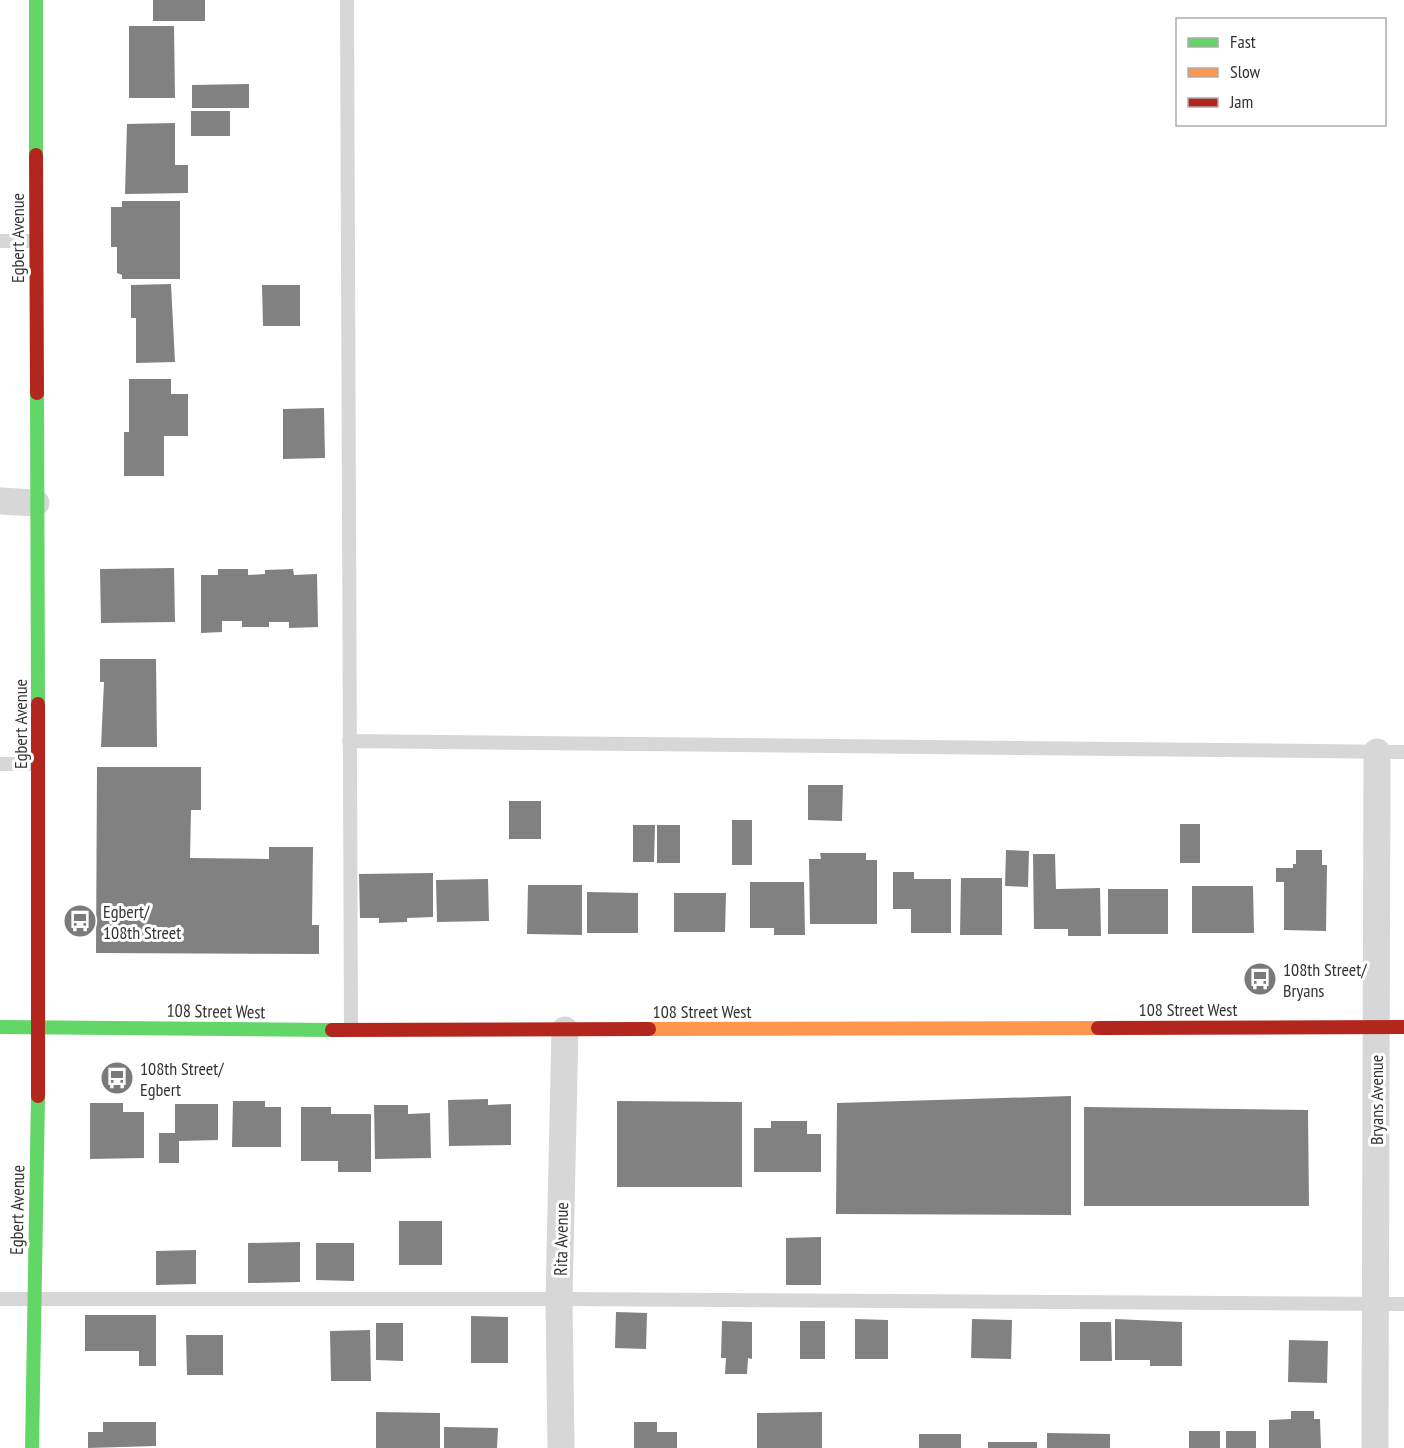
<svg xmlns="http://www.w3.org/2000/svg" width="1404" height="1448" viewBox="0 0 1404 1448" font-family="'PT Sans Narrow',sans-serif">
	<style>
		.building { fill: #818181 }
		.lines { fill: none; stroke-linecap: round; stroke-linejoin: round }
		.lane { stroke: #d7d7d7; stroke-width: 14 }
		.street { stroke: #d7d7d7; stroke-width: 27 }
		.fast { stroke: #63d668; stroke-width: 14 }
		.slow { stroke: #ff974d; stroke-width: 14 }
		.jam { stroke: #b3261e; stroke-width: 14 }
		.labels { text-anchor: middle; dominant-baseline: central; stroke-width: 6; stroke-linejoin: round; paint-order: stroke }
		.street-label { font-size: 18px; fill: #333; stroke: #fff }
		.poi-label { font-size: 18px; fill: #333; stroke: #fff; text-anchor: start }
	</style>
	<rect width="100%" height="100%" fill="#fff"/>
	<path class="building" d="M 153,0 L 205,0 L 205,21 L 153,21 Z
		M 129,26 L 174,26 L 175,98 L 129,98 Z
		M 249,84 L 249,108 L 192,108 L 192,85 Z
		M 191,111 L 230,111 L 230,136 L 191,136 Z
		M 175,123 L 175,165 L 188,165 L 188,193 L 125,194 L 127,124 Z
		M 122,201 L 180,201 L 180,279 L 122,279 L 122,275 L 117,273 L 117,247 L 111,247 L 111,207 L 122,207 Z
		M 171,284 L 175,362 L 136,363 L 136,318 L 131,318 L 131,285 Z
		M 262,285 L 300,285 L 300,326 L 263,326 Z
		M 129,379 L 171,379 L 171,394 L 188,394 L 188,436 L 164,436 L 164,476 L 124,476 L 124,432 L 129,432 Z
		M 324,408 L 325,458 L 283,459 L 283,409 Z
		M 174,568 L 175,622 L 101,623 L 100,569 Z
		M 218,569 L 248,569 L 248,575 L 265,574 L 265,570 L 293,569 L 294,575 L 317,574 L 318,627 L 289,628 L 289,622 L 269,622 L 269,627 L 242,627 L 242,621 L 222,621 L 222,632 L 201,633 L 201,575 L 218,575 Z
		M 100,659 L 156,659 L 157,747 L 101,747 L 104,682 L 100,682 Z
		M 97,767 L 201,767 L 201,810 L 191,810 L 190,858 L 269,859 L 269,847 L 313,847 L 312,925 L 319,925 L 319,954 L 96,953 Z
		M 808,785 L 843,785 L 842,821 L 808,820 Z
		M 509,801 L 541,801 L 541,839 L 509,839 Z
		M 732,820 L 752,820 L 752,865 L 732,865 Z
		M 1180,824 L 1200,824 L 1200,863 L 1180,863 Z
		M 633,825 L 655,825 L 654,862 L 633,862 Z
		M 657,825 L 680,825 L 680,863 L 657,863 Z
		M 1006,850 L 1029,851 L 1028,887 L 1005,886 Z
		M 1296,850 L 1322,850 L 1322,865 L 1327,865 L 1326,931 L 1284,930 L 1284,882 L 1276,882 L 1276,868 L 1293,868 L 1293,864 L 1296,864 Z
		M 820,853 L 866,853 L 866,860 L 877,860 L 877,924 L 810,924 L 809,859 L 821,859 Z
		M 1033,854 L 1055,854 L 1056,889 L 1100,888 L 1101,936 L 1068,936 L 1068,929 L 1034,929 Z
		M 893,872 L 914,872 L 914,879 L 951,879 L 951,933 L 911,933 L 911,909 L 893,909 Z
		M 433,873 L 433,917 L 407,918 L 407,922 L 379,923 L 379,918 L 360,918 L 359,874 Z
		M 961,878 L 1002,878 L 1002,935 L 960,935 Z
		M 488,879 L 489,921 L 437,922 L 436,880 Z
		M 750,882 L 804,882 L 805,935 L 774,935 L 774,928 L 750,928 Z
		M 528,885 L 582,885 L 582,935 L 527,934 Z
		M 1192,886 L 1253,886 L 1254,933 L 1192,933 Z
		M 1108,889 L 1168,889 L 1168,934 L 1108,934 Z
		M 587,892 L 638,893 L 638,933 L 587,933 Z
		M 674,893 L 726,893 L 725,932 L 674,932 Z
		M 1071,1096 L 1071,1215 L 836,1214 L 837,1103 Z
		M 488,1099 L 488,1105 L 511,1104 L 511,1145 L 449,1146 L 448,1100 Z
		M 233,1101 L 265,1101 L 265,1107 L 281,1107 L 281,1147 L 232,1147 Z
		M 617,1101 L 742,1102 L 742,1187 L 617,1187 Z
		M 90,1103 L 123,1103 L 123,1112 L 144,1112 L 144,1158 L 90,1159 Z
		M 175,1104 L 218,1104 L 218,1140 L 179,1141 L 179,1163 L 159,1163 L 159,1133 L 175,1133 Z
		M 374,1105 L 408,1105 L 408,1114 L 430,1113 L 431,1158 L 375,1159 Z
		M 301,1107 L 331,1107 L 331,1114 L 371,1114 L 371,1172 L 338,1172 L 338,1161 L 301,1161 Z
		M 1084,1107 L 1308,1110 L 1309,1206 L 1084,1206 Z
		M 771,1121 L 807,1121 L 807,1134 L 821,1134 L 821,1172 L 754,1172 L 754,1128 L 771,1128 Z
		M 399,1221 L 442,1221 L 442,1265 L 399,1265 Z
		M 821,1237 L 821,1285 L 786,1285 L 786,1238 Z
		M 300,1242 L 300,1282 L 248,1283 L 248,1243 Z
		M 316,1243 L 354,1243 L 354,1281 L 316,1280 Z
		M 196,1250 L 196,1284 L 156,1285 L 156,1251 Z
		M 616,1312 L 647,1313 L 646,1349 L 615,1348 Z
		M 85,1315 L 156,1315 L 156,1366 L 139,1366 L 139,1351 L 85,1351 Z
		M 471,1316 L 508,1317 L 508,1363 L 471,1363 Z
		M 855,1319 L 888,1320 L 888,1359 L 855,1359 Z
		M 972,1319 L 1012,1320 L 1011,1359 L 971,1358 Z
		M 1115,1319 L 1182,1322 L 1182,1366 L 1150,1366 L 1150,1360 L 1115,1360 Z
		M 722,1321 L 752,1322 L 752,1359 L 748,1358 L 747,1374 L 725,1374 L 726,1358 L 721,1358 Z
		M 800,1321 L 825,1321 L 825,1359 L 800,1359 Z
		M 1080,1322 L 1111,1322 L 1112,1361 L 1080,1361 Z
		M 376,1323 L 403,1323 L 403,1361 L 376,1360 Z
		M 370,1330 L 371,1381 L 331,1381 L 330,1331 Z
		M 186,1335 L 223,1335 L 223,1375 L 187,1375 Z
		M 1289,1340 L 1328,1341 L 1327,1383 L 1288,1382 Z
		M 1291,1411 L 1314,1411 L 1314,1419 L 1320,1419 L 1321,1448 L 1269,1448 L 1269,1420 L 1291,1419 Z
		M 376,1412 L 440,1413 L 440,1448 L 376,1448 Z
		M 822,1412 L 822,1448 L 757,1448 L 757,1413 Z
		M 103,1422 L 156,1422 L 156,1446 L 88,1448 L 88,1432 L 103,1432 Z
		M 634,1422 L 657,1422 L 657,1432 L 677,1432 L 677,1448 L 634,1448 Z
		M 444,1427 L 498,1428 L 497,1448 L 444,1448 Z
		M 1189,1431 L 1220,1431 L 1220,1448 L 1189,1448 Z
		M 1226,1431 L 1256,1431 L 1256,1448 L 1226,1448 Z
		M 1047,1433 L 1110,1434 L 1110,1448 L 1047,1448 Z
		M 919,1434 L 961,1434 L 961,1448 L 919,1448 Z
		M 988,1442 L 1037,1442 L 1037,1448 L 988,1448 Z"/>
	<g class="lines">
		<path class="lane" d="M 347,0 L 351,1030
			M 0,241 L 35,241
			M 349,741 L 1404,752
			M 0,764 L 38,764
			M 0,1299 L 559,1299 L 1404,1304"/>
		<path class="street" d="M 0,501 L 36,503
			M 561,1448 L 559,1299 L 565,1030
			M 1375,1448 L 1377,752"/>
		<path class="fast" d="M 36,0 L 36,155
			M 37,393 L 38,704
			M 0,1027 L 332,1030
			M 32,1448 L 38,1096"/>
		<path class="slow" d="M 649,1029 L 1098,1028"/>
		<path class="jam" d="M 36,155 L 37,393
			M 1098,1028 L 1404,1027
			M 332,1030 L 649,1029
			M 38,1096 L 38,704"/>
	</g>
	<defs>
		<g id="bus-disc" transform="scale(1.725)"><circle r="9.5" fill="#7a7a7a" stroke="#fff"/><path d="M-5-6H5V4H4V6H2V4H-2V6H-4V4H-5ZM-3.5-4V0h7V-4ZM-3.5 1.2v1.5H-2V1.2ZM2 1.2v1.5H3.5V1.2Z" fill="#fff"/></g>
	</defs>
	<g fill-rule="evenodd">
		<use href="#bus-disc" x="80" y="921"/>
		<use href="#bus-disc" x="1260" y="979"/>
		<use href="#bus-disc" x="117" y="1078"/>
	</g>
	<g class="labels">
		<g class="street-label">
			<text transform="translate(17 238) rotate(-90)">Egbert Avenue</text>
			<text transform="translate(20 724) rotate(-90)">Egbert Avenue</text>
			<text x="1188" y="1009">108 Street West</text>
			<text transform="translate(216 1011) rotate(1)">108 Street West</text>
			<text x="702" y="1011">108 Street West</text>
			<text transform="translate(1376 1100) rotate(-90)">Bryans Avenue</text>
			<text transform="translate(17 1210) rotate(-89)">Egbert Avenue</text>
			<text transform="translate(561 1239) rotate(-89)">Rita Avenue</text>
		</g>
		<g class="poi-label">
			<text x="103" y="911">Egbert/<tspan x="103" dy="21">108th Street</tspan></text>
			<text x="1283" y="969">108th Street/<tspan x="1283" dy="21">Bryans</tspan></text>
			<text x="140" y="1068">108th Street/<tspan x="140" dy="21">Egbert</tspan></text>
		</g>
	</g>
	<rect x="1176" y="18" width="210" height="108" fill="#ffffff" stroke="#adadad" stroke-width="1.5"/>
	<rect x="1188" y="38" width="30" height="9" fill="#63d668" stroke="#adadad" stroke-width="1.5"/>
	<text x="1230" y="48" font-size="18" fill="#333333">Fast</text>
	<rect x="1188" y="68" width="30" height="9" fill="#ff974d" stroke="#adadad" stroke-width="1.5"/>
	<text x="1230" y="78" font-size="18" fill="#333333">Slow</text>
	<rect x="1188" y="98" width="30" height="9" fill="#b3261e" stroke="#adadad" stroke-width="1.5"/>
	<text x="1230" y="108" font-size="18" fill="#333333">Jam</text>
</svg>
